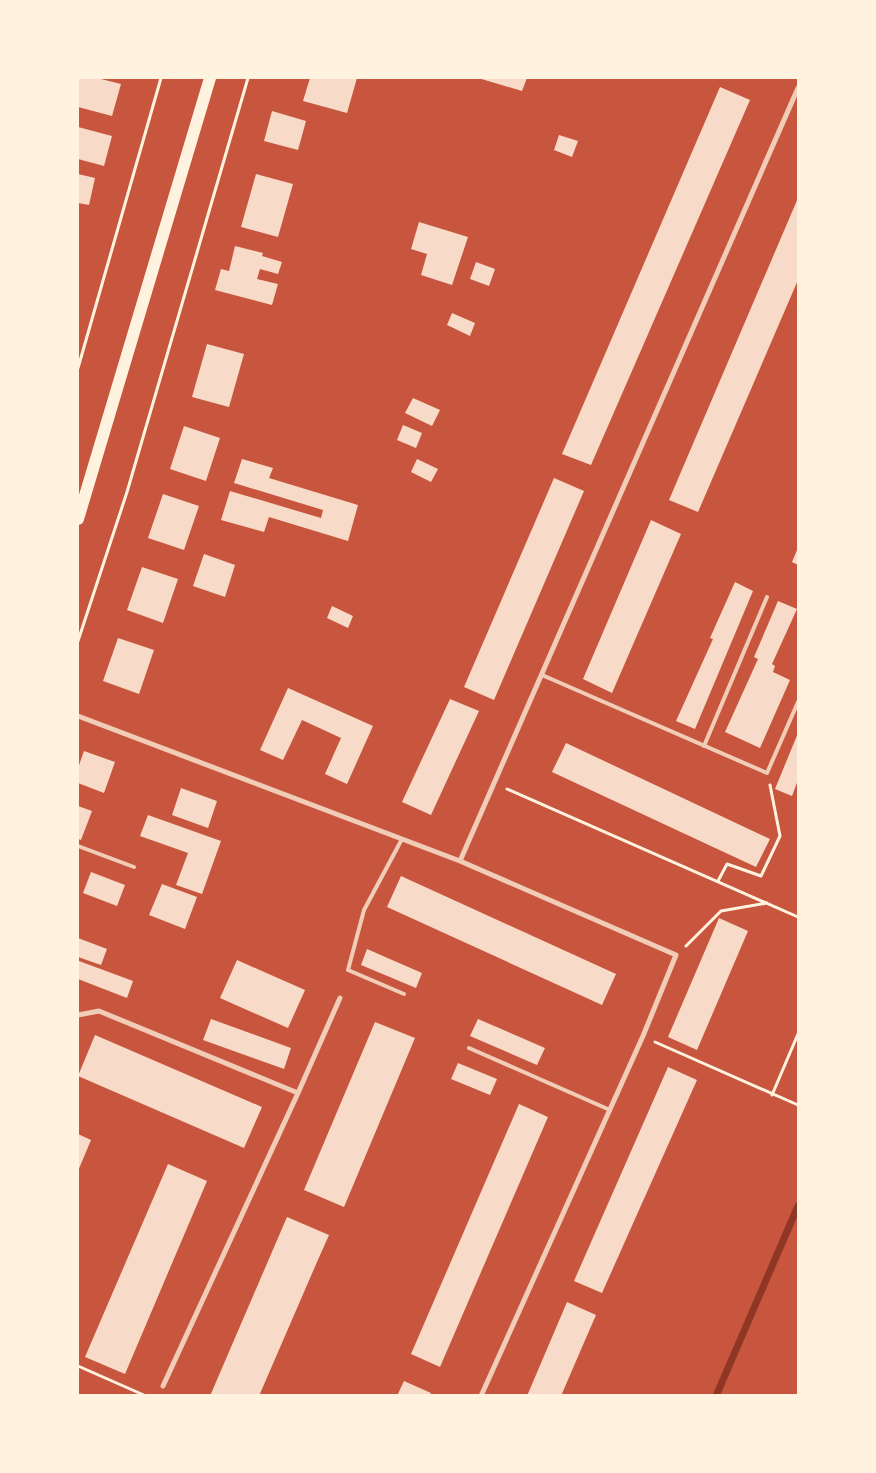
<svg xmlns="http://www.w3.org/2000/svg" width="876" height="1473" viewBox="0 0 876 1473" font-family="Quicksand,sans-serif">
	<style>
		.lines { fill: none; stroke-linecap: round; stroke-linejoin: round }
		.stream { stroke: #8f3625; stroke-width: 7 }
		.building { fill: #f7dbc8 }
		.path { stroke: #fff3e0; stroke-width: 3 }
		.service { stroke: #f1ccb7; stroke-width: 4 }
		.minor { stroke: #f1ccb7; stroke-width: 5 }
		.primary { stroke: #fff3e0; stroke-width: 12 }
	</style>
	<rect width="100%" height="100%" fill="#c8553d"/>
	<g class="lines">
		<path class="stream" d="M 716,1396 L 798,1206"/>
	</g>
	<path class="building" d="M 78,78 L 97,78 L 121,84 L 112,116 L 78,107 Z
		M 310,78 L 357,78 L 347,113 L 303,101 Z
		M 478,78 L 527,78 L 522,91 Z
		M 720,87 L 750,100 L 591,465 L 562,454 Z
		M 272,111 L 306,121 L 298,150 L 264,141 Z
		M 78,127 L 112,136 L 104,166 L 78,159 Z
		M 559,135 L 578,141 L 572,157 L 554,150 Z
		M 78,174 L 95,178 L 89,205 L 78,203 Z
		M 256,174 L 293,184 L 278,237 L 241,227 Z
		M 798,198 L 798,280 L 698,512 L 669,500 Z
		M 419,222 L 468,237 L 452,285 L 421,275 L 427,254 L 411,249 Z
		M 235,246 L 263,253 L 262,256 L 282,262 L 278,274 L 260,269 L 257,279 L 278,284 L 272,305 L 215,290 L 221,269 L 229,271 Z
		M 476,262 L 495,269 L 489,286 L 470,279 Z
		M 452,313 L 475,323 L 470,336 L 447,325 Z
		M 207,344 L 244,354 L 229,407 L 192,397 Z
		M 413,398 L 440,410 L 432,426 L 405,413 Z
		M 403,425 L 422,433 L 416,448 L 397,440 Z
		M 184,426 L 220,438 L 206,481 L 170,469 Z
		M 242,459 L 273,468 L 269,478 L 358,505 L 348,541 L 269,517 L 264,532 L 221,520 L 230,491 L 321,518 L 323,510 L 234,483 Z
		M 417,459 L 438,469 L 431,482 L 411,472 Z
		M 554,478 L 584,491 L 494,700 L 464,687 Z
		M 163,494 L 199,506 L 184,550 L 148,538 Z
		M 651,520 L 681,534 L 612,693 L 583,679 Z
		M 797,550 L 798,550 L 798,565 L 792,562 Z
		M 204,554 L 235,565 L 225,597 L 193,586 Z
		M 142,567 L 178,579 L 163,623 L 127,610 Z
		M 735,582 L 753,591 L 695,729 L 676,721 L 713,639 L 710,638 Z
		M 778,601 L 797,609 L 772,664 L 775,666 L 773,672 L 790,680 L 760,748 L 725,732 L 758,659 L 754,657 Z
		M 332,606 L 353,616 L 348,628 L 327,618 Z
		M 118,638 L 154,650 L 139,694 L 103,681 Z
		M 288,688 L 373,726 L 347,784 L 325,774 L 341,738 L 302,720 L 283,760 L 260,750 Z
		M 450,699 L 479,711 L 431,815 L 402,802 Z
		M 798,733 L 798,780 L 792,796 L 775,789 Z
		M 566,743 L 770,839 L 756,867 L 552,772 Z
		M 84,751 L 115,762 L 104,793 L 78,783 L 78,768 Z
		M 181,788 L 217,801 L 208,828 L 172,815 Z
		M 78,806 L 92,811 L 81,840 L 78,839 Z
		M 148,815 L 221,841 L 202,894 L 176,885 L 188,853 L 140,836 Z
		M 91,872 L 125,885 L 117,906 L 83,893 Z
		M 401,876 L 616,974 L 602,1005 L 387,907 Z
		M 162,884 L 197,897 L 185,929 L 149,915 Z
		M 719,918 L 748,931 L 697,1050 L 668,1037 Z
		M 78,938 L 107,949 L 101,965 L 78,957 Z
		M 367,949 L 422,973 L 416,988 L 361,965 Z
		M 237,960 L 305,990 L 288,1028 L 220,998 Z
		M 79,961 L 133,981 L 127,998 L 78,979 Z
		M 211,1019 L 291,1048 L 284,1069 L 203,1040 Z
		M 478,1019 L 545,1048 L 537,1065 L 470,1036 Z
		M 375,1022 L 415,1038 L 344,1207 L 304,1190 Z
		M 95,1035 L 262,1107 L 244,1148 L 78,1076 Z
		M 458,1063 L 497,1079 L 490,1095 L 451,1079 Z
		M 668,1067 L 697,1080 L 602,1293 L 574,1281 Z
		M 519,1104 L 548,1117 L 440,1367 L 411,1354 Z
		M 78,1134 L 91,1140 L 78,1171 Z
		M 168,1164 L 207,1181 L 125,1374 L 85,1357 Z
		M 287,1217 L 329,1235 L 317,1262 L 259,1396 L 210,1396 Z
		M 567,1302 L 596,1315 L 573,1368 L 561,1396 L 527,1396 Z
		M 404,1381 L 431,1393 L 429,1396 L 397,1396 Z"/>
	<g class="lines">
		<path class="path" d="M 78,368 L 161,78
			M 78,641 L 127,492 L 248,78
			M 507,789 L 798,917
			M 718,881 L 727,864 L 761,876 L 780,836 L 770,785
			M 686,946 L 721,911 L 767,903
			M 655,1042 L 798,1105
			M 772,1095 L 798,1034
			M 78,1366 L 146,1396"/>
		<path class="service" d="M 542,675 L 767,773 L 798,702
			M 704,746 L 767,597
			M 402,839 L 364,910 L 348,970 L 404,994
			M 78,846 L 134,867
			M 469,1048 L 610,1110"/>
		<path class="minor" d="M 78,716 L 460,861
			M 78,1015 L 99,1011 L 298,1093 L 163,1386
			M 298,1093 L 340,998
			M 481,1396 L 643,1036 L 676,955 L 460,861 L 798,88"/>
		<path class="primary" d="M 78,519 L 210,78"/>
	</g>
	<rect width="876" height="1473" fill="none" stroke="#fff3e0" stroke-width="158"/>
</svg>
